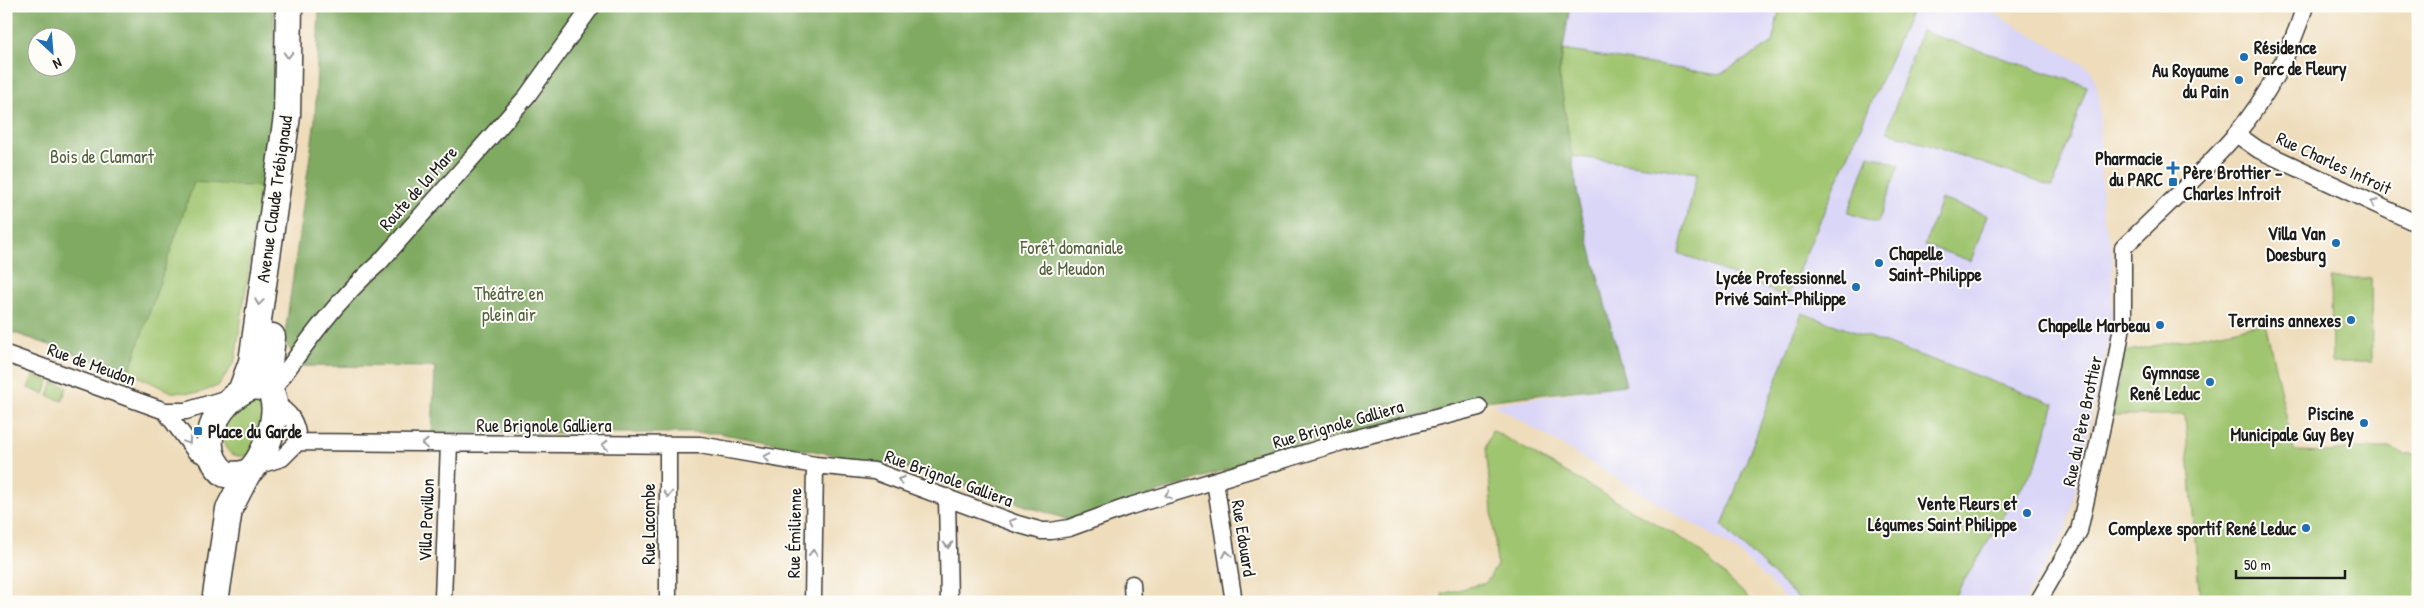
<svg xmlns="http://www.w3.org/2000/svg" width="2424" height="608" viewBox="0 0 2424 608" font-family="'Patrick Hand',sans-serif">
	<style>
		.built { fill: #dad6f7 }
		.green { fill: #a0c56f; stroke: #5e7046; fill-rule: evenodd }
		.forest { fill: #80aa62; stroke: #4e633f; fill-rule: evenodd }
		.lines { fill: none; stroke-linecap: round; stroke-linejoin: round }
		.minor-casing { stroke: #3c3934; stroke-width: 19 }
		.primary-casing { stroke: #3c3934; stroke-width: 29 }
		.minor { stroke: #fff; stroke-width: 16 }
		.primary { stroke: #fff; stroke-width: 26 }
		.oneway { stroke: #999 }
		.poi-dot { fill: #1f6fb2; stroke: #fdfcf7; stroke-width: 2 }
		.labels { text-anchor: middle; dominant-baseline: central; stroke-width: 4; stroke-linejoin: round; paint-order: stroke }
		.poi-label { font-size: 18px; font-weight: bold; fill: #1c1c1c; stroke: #fdfcf7; text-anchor: end }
		.park-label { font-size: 18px; fill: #51603d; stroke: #fdfcf7 }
		.street-label { font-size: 18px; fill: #1c1c1c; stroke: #fdfcf7 }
	</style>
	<rect width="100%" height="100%" fill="#fdfcf7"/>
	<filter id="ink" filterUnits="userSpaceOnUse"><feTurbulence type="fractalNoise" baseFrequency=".02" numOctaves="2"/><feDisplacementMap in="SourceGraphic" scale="10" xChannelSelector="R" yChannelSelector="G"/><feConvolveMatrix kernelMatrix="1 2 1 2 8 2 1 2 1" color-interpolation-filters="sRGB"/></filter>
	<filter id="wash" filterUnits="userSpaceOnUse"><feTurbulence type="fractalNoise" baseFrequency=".0096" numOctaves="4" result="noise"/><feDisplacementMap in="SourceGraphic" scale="20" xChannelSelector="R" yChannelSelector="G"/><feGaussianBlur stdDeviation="1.12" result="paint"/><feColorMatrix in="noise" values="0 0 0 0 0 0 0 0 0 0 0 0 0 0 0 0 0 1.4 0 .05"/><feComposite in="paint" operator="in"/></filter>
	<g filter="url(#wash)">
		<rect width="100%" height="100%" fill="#eedcba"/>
		<path class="built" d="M 1570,6 L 1981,6 L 2091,69 L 2099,95 L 2102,212 L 2112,250 L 2112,323 L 2067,528 L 2024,602 L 1790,602 L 1736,550 L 1493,404 L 1626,385 L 1579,203 L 1559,74 Z"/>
		<path class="green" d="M 6,6 L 274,6 L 274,118 L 261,187 L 235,361 L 218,386 L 198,393 L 171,392 L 129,372 L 6,330 ZM 38,38 L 68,38 L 68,68 L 38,68 Z
			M 1780,6 L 1913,6 L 1787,297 L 1679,253 L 1697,173 L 1571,156 L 1559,74 L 1563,50 L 1719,75 L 1772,43 Z
			M 1921,31 L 2087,86 L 2053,187 L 1887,131 Z
			M 1869,155 L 1899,165 L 1878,223 L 1848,213 Z
			M 1941,199 L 1987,215 L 1971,261 L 1925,245 Z
			M 2331,278 L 2371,278 L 2372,362 L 2332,362 Z
			M 1802,313 L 2055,404 L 2036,464 L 1951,602 L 1802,602 L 1722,526 Z
			M 2265,323 L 2294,451 L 2332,452 L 2356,448 L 2389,448 L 2405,454 L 2418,454 L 2418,602 L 2200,602 L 2185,415 L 2113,415 L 2124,352 Z
			M 33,375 L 49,381 L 44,394 L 28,388 Z
			M 53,382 L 67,387 L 62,401 L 48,396 Z
			M 247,401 L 254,402 L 262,409 L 263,430 L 248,455 C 228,461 218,442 225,425 C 229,417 241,408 247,401 Z
			M 1492,430 L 1693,545 L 1753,602 L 1443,602 L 1442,594 L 1486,583 L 1497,565 L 1486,447 Z"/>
		<path class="forest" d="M 6,6 L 274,6 L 274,118 L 261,187 L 194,182 L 129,372 L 6,330 ZM 38,38 L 68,38 L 68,68 L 38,68 Z
			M 319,6 L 1570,6 L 1559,74 L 1579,203 L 1626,385 L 1476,402 L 1285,450 L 1072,521 L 917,470 L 718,433 L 432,433 L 435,367 L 301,366 L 284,341 L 315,120 Z"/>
	</g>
	<g filter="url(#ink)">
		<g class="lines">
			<g class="minor-casing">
				<path id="minor" d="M 2236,134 L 2259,150 L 2418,224
					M 6,354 L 165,411 L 186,411 L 231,397
					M 270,394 C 303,347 337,299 380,262 L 527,96 L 592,6
					M 165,411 L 195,451 L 216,462
					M 298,442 L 700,445 L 815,465 L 874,471 L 1017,524 L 1042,531 L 1051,531 L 1069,528 L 1127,507 L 1345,441 L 1479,407
					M 256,466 L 282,458 L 298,442 C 297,421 290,412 272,402
					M 1215,481 L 1234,602
					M 947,497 L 949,602
					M 1132,584 L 1133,602
					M 443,598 L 449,444
					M 668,602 L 668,445
					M 813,602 L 815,465
					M 2038,602 L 2079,531 L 2115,367 L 2123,320 L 2123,248 C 2160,211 2202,174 2236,134 C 2267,98 2291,51 2305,6"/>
			</g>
			<g class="primary-casing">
				<path id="primary" d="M 255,386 C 259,387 264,387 267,389 C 286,403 265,461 248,472 C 241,476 234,475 225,474 C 191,446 220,395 255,386 Z
					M 242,389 L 252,362 L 287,116 L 289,6
					M 266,389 L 272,337
					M 215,602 L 229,509 L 248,472"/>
			</g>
			<use href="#minor" class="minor"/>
			<use href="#primary" class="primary"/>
		</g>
		<defs><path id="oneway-chevron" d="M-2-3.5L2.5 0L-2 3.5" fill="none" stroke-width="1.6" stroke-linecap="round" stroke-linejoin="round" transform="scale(1.25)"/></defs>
		<g class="oneway">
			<use href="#oneway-chevron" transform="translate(288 55) rotate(91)"/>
			<use href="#oneway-chevron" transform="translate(2374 203) rotate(-155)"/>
			<use href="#oneway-chevron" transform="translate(259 302) rotate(98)"/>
			<use href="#oneway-chevron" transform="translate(188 441) rotate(56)"/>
			<use href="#oneway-chevron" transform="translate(425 444) rotate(-179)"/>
			<use href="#oneway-chevron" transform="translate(605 445) rotate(-180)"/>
			<use href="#oneway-chevron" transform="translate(767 457) rotate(-170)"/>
			<use href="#oneway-chevron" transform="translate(901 480) rotate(-160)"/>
			<use href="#oneway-chevron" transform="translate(668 494) rotate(90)"/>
			<use href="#oneway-chevron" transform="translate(1168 495) rotate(163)"/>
			<use href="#oneway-chevron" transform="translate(1012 522) rotate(-160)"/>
			<use href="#oneway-chevron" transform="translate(948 545) rotate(89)"/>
			<use href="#oneway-chevron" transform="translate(813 553) rotate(-89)"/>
			<use href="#oneway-chevron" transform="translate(1227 554) rotate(-99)"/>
		</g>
	</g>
	<g class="poi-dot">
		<circle cx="2244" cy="57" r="5"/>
		<circle cx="2239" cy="80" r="5"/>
		<path d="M2170.5 160.5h5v5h5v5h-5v5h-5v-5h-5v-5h5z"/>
		<rect x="2168" y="177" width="10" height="10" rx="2.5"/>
		<circle cx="2336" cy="243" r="5"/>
		<circle cx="1879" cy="263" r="5"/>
		<circle cx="1856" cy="287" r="5"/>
		<circle cx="2351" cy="320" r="5"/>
		<circle cx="2160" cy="325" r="5"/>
		<circle cx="2210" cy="382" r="5"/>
		<circle cx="2364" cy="423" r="5"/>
		<rect x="193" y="426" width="10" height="10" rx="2.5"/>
		<circle cx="2027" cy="513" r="5"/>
		<circle cx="2306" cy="528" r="5"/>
	</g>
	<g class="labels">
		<g class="poi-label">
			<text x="2254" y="47" text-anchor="start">Résidence<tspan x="2254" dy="21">Parc de Fleury</tspan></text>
			<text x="2229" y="70">Au Royaume<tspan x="2229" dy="21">du Pain</tspan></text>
			<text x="2163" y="158">Pharmacie<tspan x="2163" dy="21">du PARC</tspan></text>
			<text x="2183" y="172" text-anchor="start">Père Brottier –<tspan x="2183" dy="21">Charles Infroit</tspan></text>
			<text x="2326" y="233">Villa Van<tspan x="2326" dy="21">Doesburg</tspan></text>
			<text x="1889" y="253" text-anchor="start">Chapelle<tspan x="1889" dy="21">Saint-Philippe</tspan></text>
			<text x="1846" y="277">Lycée Professionnel<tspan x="1846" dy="21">Privé Saint-Philippe</tspan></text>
			<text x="2341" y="320">Terrains annexes</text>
			<text x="2150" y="325">Chapelle Marbeau</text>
			<text x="2200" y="372">Gymnase<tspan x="2200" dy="21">René Leduc</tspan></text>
			<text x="2354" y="413">Piscine<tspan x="2354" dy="21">Municipale Guy Bey</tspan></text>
			<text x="208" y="431" text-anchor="start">Place du Garde</text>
			<text x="2017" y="503">Vente Fleurs et<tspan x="2017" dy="21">Légumes Saint Philippe</tspan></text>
			<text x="2296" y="528">Complexe sportif René Leduc</text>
		</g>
		<g class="park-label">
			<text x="102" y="156">Bois de Clamart</text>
			<text x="1072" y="247">Forêt domaniale<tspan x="1072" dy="21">de Meudon</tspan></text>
			<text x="509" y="293">Théâtre en<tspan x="509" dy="21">plein air</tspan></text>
		</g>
		<g class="street-label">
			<text transform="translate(2334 163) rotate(25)">Rue Charles Infroit</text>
			<text transform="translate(418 188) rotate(-48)">Route de la Mare</text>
			<text transform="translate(274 199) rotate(-82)">Avenue Claude Trébignaud</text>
			<text transform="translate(92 364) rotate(20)">Rue de Meudon</text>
			<text transform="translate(2082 421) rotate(-78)">Rue du Père Brottier</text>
			<text transform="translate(1338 424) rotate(-16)">Rue Brignole Galliera</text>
			<text x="544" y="425">Rue Brignole Galliera</text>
			<text transform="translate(949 478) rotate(20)">Rue Brignole Galliera</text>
			<text transform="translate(426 520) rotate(-88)">Villa Pavillon</text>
			<text transform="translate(648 524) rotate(-90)">Rue Lacombe</text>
			<text transform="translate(794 533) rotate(-89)">Rue Émilienne</text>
			<text transform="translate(1244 538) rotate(81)">Rue Edouard</text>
		</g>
	</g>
	<rect width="2424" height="608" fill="none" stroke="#fdfcf7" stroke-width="25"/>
	<g transform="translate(52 52) rotate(154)"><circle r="24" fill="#fdfcf7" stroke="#a3a29f"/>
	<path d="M0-4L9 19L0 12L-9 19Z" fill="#1f6fb2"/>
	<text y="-8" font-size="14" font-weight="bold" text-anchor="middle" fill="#1c1c1c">N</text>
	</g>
	<path d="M2236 570v8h109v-8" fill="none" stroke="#1c1c1c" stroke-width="2.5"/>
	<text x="2244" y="570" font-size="15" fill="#1c1c1c" stroke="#fdfcf7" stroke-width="4" paint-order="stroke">50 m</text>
</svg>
